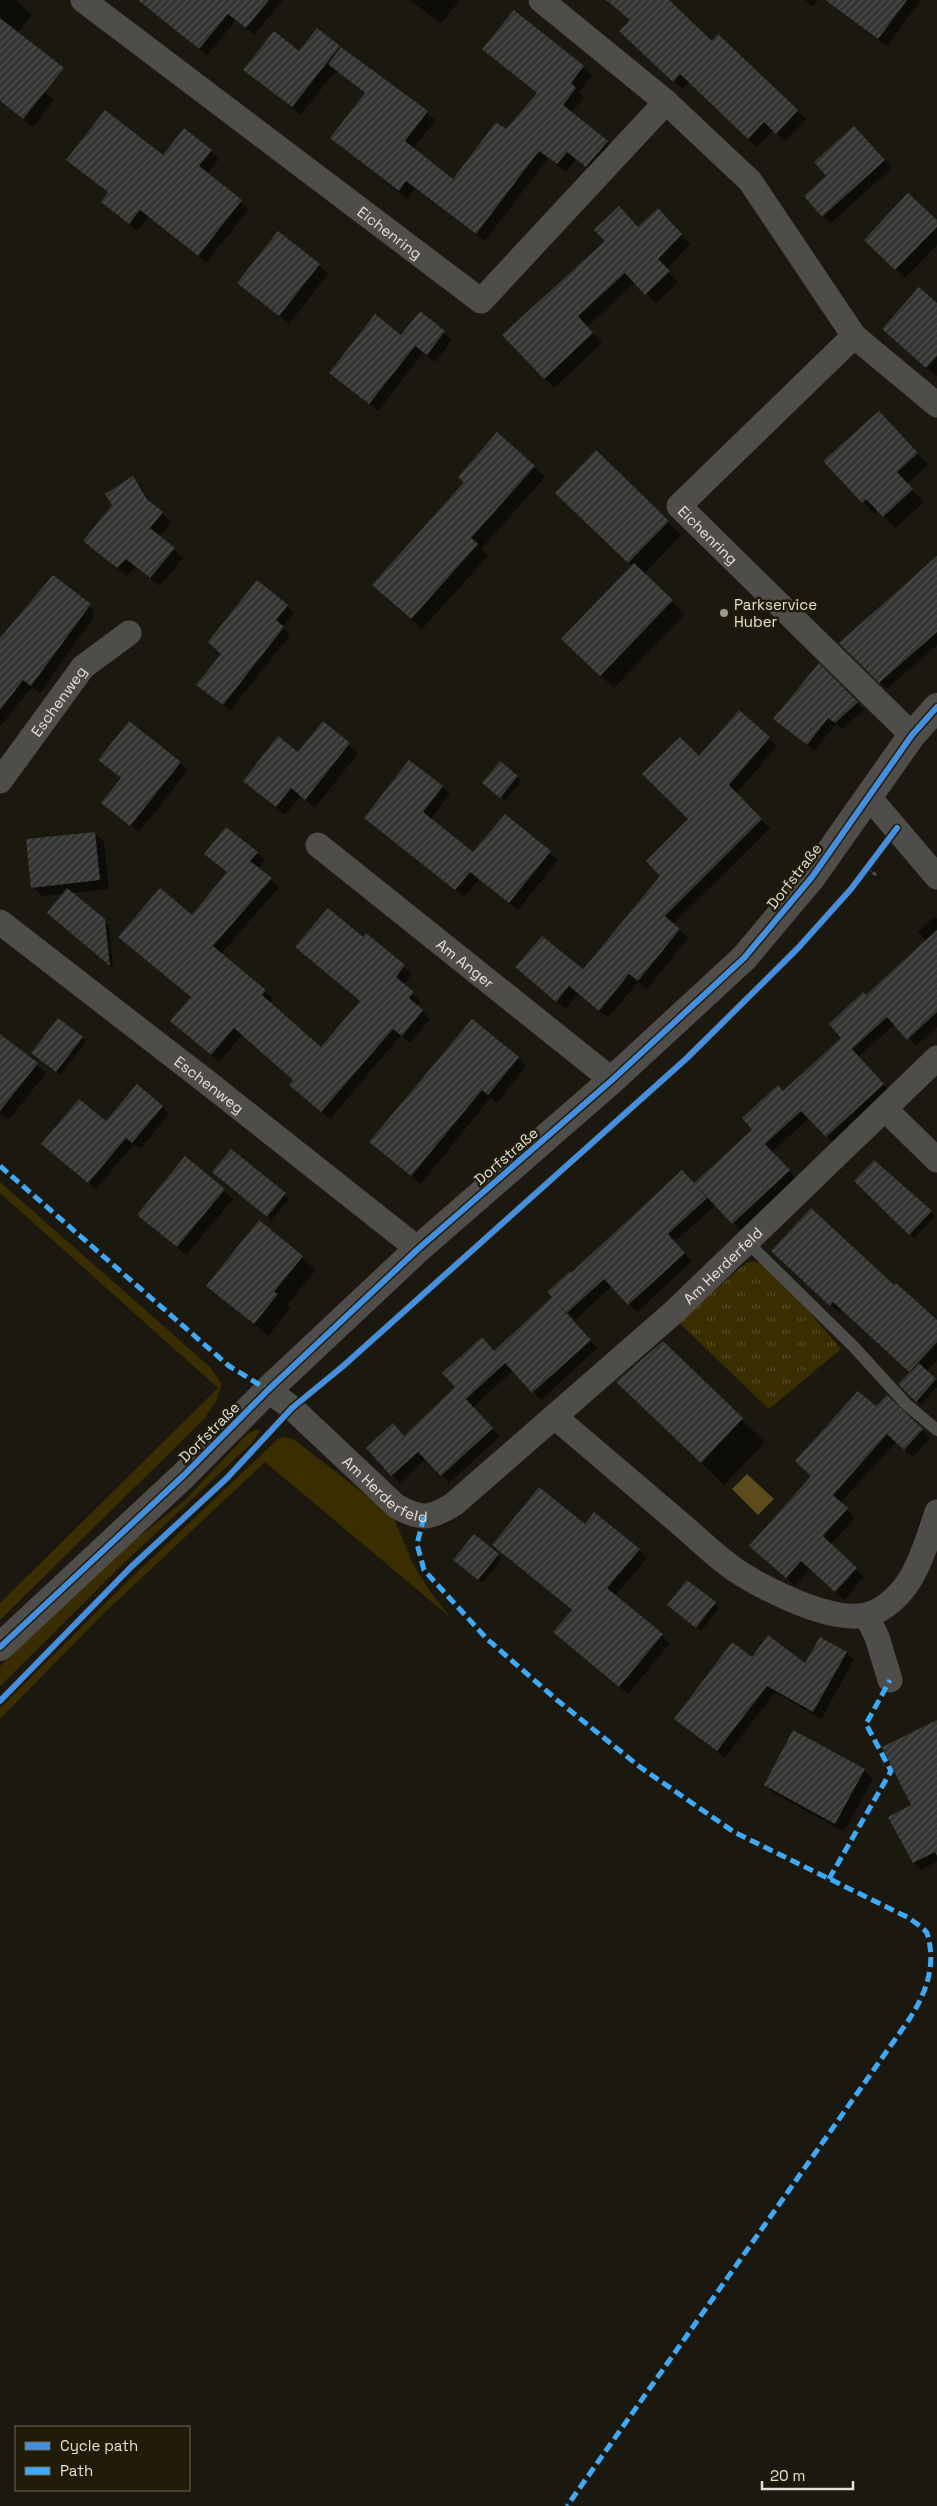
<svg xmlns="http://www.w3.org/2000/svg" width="937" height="2506" viewBox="0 0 937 2506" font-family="'Space Grotesk',sans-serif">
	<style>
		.grass { fill: #3a2d02 }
		.park { fill: url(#park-tufts) }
		.water { fill: #5c4c1c }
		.shadow { fill: #0007 }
		.building { fill: url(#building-hatch) }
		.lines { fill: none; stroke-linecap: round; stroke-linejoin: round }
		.path { stroke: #53524d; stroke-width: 3; stroke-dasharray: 5 2.5; stroke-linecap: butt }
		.service { stroke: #4e4d4a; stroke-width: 12 }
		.minor { stroke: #4e4d4a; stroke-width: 25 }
		.tertiary { stroke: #4e4d4a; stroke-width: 28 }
		.quiet { stroke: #3fa9f5; stroke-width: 5; stroke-dasharray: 10 5; stroke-linecap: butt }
		.cycleway-casing { stroke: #211b09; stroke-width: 9 }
		.cycleway { stroke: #468fdf; stroke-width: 6 }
		.poi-dot { fill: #9e9a8f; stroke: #211b09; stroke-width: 2 }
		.labels { text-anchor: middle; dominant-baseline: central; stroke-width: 5; stroke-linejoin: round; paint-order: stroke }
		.street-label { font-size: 15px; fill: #e4e0d4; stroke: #211b09 }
		.poi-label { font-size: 15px; fill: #e4e0d4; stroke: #211b09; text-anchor: start }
	</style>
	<defs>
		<pattern id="park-tufts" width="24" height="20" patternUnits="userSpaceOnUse" patternTransform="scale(1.25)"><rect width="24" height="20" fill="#3a2d02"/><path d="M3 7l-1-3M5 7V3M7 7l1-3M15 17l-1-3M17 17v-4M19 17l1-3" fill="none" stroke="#564b26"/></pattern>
		<pattern id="building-hatch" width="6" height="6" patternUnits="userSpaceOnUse" patternTransform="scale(1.25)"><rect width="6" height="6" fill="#333532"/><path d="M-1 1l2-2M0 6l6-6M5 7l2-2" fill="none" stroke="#50524f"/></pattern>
	</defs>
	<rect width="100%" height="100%" fill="#1b180f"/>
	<path class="grass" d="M 0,1182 L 210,1367 L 222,1384 L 216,1401 L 205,1418 L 0,1620 L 0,1603 L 218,1388 L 0,1193 Z
		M 255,1430 L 261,1430 L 251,1444 L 124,1563 L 0,1686 L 0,1666 L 109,1560 L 184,1501 L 247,1434 Z
		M 284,1437 L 293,1439 L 393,1516 L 413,1564 L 431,1593 L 451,1618 L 265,1462 L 103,1614 L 0,1719 L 0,1708 L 134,1575 L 278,1439 Z"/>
	<path class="park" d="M 754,1261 L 769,1265 L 841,1349 L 769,1409 L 678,1322 L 746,1263 Z"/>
	<path class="water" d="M 747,1474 L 774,1499 L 758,1515 L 732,1489 Z"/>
	<path class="shadow" d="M 0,0 L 16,0 L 32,15 L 11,42 L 0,33 Z
		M 159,0 L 283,0 L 254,35 L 236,20 L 207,56 L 151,9 Z
		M 410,0 L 460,0 L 441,24 Z
		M 606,0 L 667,0 L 712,43 L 718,36 L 806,119 L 785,141 L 773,130 L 757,147 L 689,82 L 682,89 L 629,39 L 631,20 Z
		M 804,0 L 818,0 L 813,7 Z
		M 824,0 L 921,0 L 887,46 Z
		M 317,30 L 436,120 L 413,149 L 453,180 L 507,131 L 538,94 L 484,49 L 583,67 L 592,75 L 579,92 L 584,97 L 571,113 L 615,150 L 595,175 L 576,159 L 566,172 L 548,158 L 485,241 L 415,189 L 407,199 L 331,138 L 365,94 L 336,70 L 301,115 L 245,70 L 300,52 Z
		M 0,65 L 44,91 L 54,100 L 33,127 L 0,102 Z
		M 184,130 L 219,159 L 207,174 L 249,209 L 206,263 L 148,217 L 137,231 L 102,202 L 109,193 L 68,160 L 163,157 Z
		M 862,135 L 892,168 L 831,223 L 823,216 L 828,176 Z
		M 657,210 L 690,244 L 666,270 L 678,282 L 656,303 L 635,282 L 587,327 L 602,343 L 554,388 L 504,335 L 607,241 L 638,228 Z
		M 937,222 L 937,245 L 905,278 L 865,240 Z
		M 319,265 L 328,274 L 289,324 L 239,283 Z
		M 937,305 L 937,375 L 936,376 L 892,338 Z
		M 420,313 L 452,340 L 435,362 L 423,353 L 378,411 L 339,380 L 401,336 Z
		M 891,424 L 928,465 L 907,484 L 924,502 L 895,528 L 878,510 L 874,514 L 825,461 Z
		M 534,467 L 545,477 L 481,549 L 488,556 L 422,629 L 384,596 L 465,482 Z
		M 133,478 L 141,487 L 153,505 L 171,522 L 159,537 L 183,558 L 160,586 L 135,567 L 127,576 L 94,550 L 114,505 Z
		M 570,506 L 668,522 L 681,535 L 644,574 L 685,614 L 614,688 L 576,653 L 633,566 Z
		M 937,558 L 937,645 L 887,689 L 841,643 Z
		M 257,582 L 294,613 L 283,627 L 290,635 L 230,711 L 198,685 L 222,654 Z
		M 33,598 L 85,602 L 93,610 L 93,618 L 40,693 L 32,687 L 0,727 L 0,640 Z
		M 819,665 L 864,710 L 842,729 L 836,724 L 814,751 L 782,726 Z
		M 323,723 L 358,753 L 315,808 L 300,796 L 285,815 L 244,780 L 299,754 Z
		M 769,738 L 777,746 L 736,794 L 770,828 L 673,924 L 688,938 L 647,989 L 638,982 L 608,1018 L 578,994 L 566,1009 L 525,976 L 542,937 L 583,971 L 662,875 L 689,819 L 699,758 Z
		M 99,760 L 180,763 L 188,770 L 139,832 L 111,810 L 122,779 Z
		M 517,777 L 521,781 L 505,801 L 488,787 Z
		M 442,787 L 450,794 L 430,820 L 473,854 L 505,815 L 558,860 L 518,910 L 479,879 L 464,897 L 366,818 Z
		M 95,833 L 104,842 L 109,889 L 71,893 L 109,925 L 113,968 L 53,917 L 64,894 L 42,896 L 33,887 Z
		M 257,852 L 265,860 L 258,869 L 279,887 L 221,954 L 273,999 L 270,1003 L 322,1049 L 361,1002 L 304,954 L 363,939 L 366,934 L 412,974 L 403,985 L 421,1001 L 417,1006 L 430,1019 L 410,1043 L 401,1035 L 330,1119 L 299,1093 L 295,1081 L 242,1035 L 219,1062 L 179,1029 L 192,997 L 192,916 Z
		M 935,916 L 937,919 L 937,1027 L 916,1046 L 895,1024 L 858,1057 L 890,1092 L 834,1144 L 809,1118 L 772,1152 L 796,1179 L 740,1230 L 716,1205 L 674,1242 L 692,1261 L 637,1312 L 612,1286 L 575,1320 L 566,1310 L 564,1311 L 597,1348 L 541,1400 L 514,1370 L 473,1407 L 500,1436 L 449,1483 L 426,1458 L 400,1483 L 367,1448 L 404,1437 L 553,1297 L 571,1274 L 694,1184 L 754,1130 L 784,1093 L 843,1038 L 866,996 L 926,941 L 918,932 Z
		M 0,1036 L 46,1073 L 9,1120 L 0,1114 Z
		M 82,1038 L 86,1042 L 60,1075 L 37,1057 Z
		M 518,1058 L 526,1066 L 497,1103 L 491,1097 L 421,1184 L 379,1150 Z
		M 162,1107 L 169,1114 L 140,1149 L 134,1144 L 96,1189 L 43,1144 Z
		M 232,1150 L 289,1199 L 271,1220 L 218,1176 Z
		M 185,1158 L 233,1199 L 186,1255 L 148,1223 Z
		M 931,1212 L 935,1216 L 914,1238 L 891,1216 Z
		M 259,1222 L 316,1270 L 287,1305 L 290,1308 L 268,1336 L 208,1286 Z
		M 781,1260 L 894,1287 L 937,1322 L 937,1360 L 926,1372 L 937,1381 L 937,1387 L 921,1405 L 900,1384 L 911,1373 L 842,1310 L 839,1313 Z
		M 663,1343 L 765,1442 L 724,1485 L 641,1404 Z
		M 887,1397 L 930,1438 L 913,1457 L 896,1442 L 840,1503 L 855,1518 L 830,1545 L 864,1577 L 844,1600 L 810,1569 L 795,1586 L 759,1554 Z
		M 585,1526 L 639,1550 L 647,1558 L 615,1596 L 670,1643 L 628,1694 L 555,1632 L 572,1611 L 502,1553 Z
		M 498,1555 L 502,1559 L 482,1583 L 459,1564 Z
		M 687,1582 L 719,1608 L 701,1631 L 673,1609 Z
		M 821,1638 L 847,1653 L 854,1660 L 821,1719 L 775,1692 L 725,1758 L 676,1719 L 753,1659 L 806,1665 Z
		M 937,1727 L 937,1861 L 921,1870 L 914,1863 L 913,1805 Z
		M 864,1770 L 873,1779 L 844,1832 L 774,1793 L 765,1784 Z"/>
	<path class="building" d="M 138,0 L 269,0 L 246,28 L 228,14 L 199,49 Z
		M 606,0 L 669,0 L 712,41 L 718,34 L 798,110 L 776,134 L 764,122 L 748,139 L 680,74 L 673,82 L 619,31 L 630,20 Z
		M 825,0 L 907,0 L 878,39 Z
		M 514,10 L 584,66 L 571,83 L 576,88 L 563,105 L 608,141 L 586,167 L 567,152 L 557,164 L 539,151 L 476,234 L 406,181 L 399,191 L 330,138 L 365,93 L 328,64 L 341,47 L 428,111 L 405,141 L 453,179 L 496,122 L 506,129 L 537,93 L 482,49 Z
		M 0,18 L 64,68 L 23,119 L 0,101 Z
		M 317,28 L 340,46 L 292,107 L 243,70 L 274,31 L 299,51 Z
		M 105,110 L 163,155 L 184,128 L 212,150 L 199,166 L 242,200 L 198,256 L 140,210 L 129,224 L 101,202 L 108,192 L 66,160 Z
		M 854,126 L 885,160 L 822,217 L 804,196 L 826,176 L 814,162 Z
		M 908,193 L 937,220 L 937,227 L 895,270 L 864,240 Z
		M 619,206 L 638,227 L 658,208 L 682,234 L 658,259 L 670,271 L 645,295 L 625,273 L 578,316 L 593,333 L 544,379 L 502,335 L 605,241 L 594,230 Z
		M 278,231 L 320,264 L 279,316 L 237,283 Z
		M 919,287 L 937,303 L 937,356 L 926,368 L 882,329 Z
		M 420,311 L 445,331 L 427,355 L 415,346 L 369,404 L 329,373 L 375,314 L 401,335 Z
		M 879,411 L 918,453 L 897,472 L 913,489 L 883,517 L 866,499 L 862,503 L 823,461 Z
		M 497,432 L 535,466 L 471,538 L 478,544 L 411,619 L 372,585 L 464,482 L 458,477 Z
		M 596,450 L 669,521 L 628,563 L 555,493 Z
		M 133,476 L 147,499 L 163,512 L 150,528 L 175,548 L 150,578 L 126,559 L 117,568 L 83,541 L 112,505 L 105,494 Z
		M 937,556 L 937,632 L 879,683 L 839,643 Z
		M 634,563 L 673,600 L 600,676 L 561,639 Z
		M 53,575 L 91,604 L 31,686 L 23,680 L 0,710 L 0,638 Z
		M 257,580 L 288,605 L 276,620 L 284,627 L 223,705 L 196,685 L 221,654 L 208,642 Z
		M 819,663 L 858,702 L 835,723 L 828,718 L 807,745 L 773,719 Z
		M 739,710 L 770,737 L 729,785 L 762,819 L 665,916 L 680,929 L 638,981 L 629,974 L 599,1011 L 569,986 L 556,1002 L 515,967 L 542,936 L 583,969 L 580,973 L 660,876 L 646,861 L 688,819 L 642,774 L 680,737 L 699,756 Z
		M 129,721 L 181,762 L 130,826 L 101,803 L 121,778 L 98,760 Z
		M 323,721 L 350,743 L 305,800 L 291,788 L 276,807 L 243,781 L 278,736 L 298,752 Z
		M 409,760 L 443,786 L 423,812 L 473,852 L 505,814 L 551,851 L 509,903 L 470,872 L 455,890 L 364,818 Z
		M 500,761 L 518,776 L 500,798 L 482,783 Z
		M 226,827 L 258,852 L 250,861 L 272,878 L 213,946 L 266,990 L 262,995 L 321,1047 L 360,1001 L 295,947 L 328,908 L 363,937 L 366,933 L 405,965 L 396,977 L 414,992 L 409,998 L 423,1010 L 402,1036 L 393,1029 L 321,1112 L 289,1085 L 293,1080 L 234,1028 L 211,1055 L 170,1021 L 191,997 L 118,937 L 160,888 L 192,915 L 227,872 L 204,854 Z
		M 95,832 L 100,880 L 31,888 L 26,839 Z
		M 67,888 L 105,919 L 110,966 L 47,913 Z
		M 937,930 L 937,1012 L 907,1040 L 887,1017 L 852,1049 L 884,1084 L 826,1137 L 801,1111 L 765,1144 L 790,1170 L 732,1224 L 694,1183 L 707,1198 L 668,1234 L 685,1253 L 628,1305 L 604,1279 L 567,1313 L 556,1302 L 591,1340 L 532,1393 L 505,1363 L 466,1399 L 493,1428 L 441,1476 L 418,1452 L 391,1476 L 366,1448 L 393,1423 L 404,1436 L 455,1387 L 442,1373 L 482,1337 L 494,1351 L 552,1297 L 547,1292 L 570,1271 L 571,1273 L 682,1170 L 694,1183 L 752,1130 L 742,1118 L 778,1085 L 783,1091 L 841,1038 L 829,1024 L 863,992 L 866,995 Z
		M 58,1018 L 83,1037 L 56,1072 L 31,1053 Z
		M 472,1019 L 519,1057 L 488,1095 L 482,1090 L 411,1176 L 369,1142 Z
		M 0,1034 L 38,1063 L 0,1111 Z
		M 137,1084 L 163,1106 L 132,1143 L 126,1138 L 88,1183 L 41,1144 L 79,1099 L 106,1121 Z
		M 231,1149 L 286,1193 L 267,1217 L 212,1172 Z
		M 185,1156 L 225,1189 L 177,1247 L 137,1215 Z
		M 874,1160 L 932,1211 L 909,1235 L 854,1181 Z
		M 811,1208 L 894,1285 L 896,1283 L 937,1320 L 937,1342 L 909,1372 L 833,1302 L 830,1306 L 771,1251 Z
		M 259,1220 L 303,1256 L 274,1292 L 278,1294 L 254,1324 L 206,1286 Z
		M 663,1341 L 743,1418 L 701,1463 L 616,1382 Z
		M 919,1363 L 936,1379 L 916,1402 L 898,1384 Z
		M 858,1391 L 876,1406 L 887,1395 L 923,1429 L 904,1450 L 887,1434 L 833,1495 L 848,1508 L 823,1536 L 857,1568 L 835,1592 L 801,1561 L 786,1578 L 749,1546 L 811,1476 L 795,1461 Z
		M 539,1487 L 585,1524 L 594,1512 L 640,1549 L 607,1588 L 663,1634 L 619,1687 L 553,1632 L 572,1610 L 492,1545 Z
		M 474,1534 L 499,1554 L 478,1580 L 453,1560 Z
		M 687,1580 L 716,1602 L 696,1628 L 667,1605 Z
		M 768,1635 L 805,1663 L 820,1637 L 847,1652 L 813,1712 L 767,1686 L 717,1751 L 674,1719 L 732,1642 L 752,1657 Z
		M 937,1720 L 937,1856 L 935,1852 L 913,1863 L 888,1817 L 911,1805 L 882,1747 Z
		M 793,1730 L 865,1769 L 835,1824 L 764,1785 Z"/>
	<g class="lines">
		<path class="path" d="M 867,868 L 876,875"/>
		<path class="service" d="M 747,1242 L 854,1347 L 906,1404 L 937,1430"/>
		<g class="minor">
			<path id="s1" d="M 83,0 L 481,301 L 666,102"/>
			<path d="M 541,0 L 666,102 L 750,181 L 854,336 L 937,405"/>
			<path id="s2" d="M 854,336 L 679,506 L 912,735"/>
			<path id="s3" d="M 0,781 L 83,667 L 129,633"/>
			<path d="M 869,797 L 937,877"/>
			<path id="s4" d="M 318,845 L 612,1080"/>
			<path id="s5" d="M 0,922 L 212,1086 L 418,1249"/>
			<path d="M 885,1109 L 937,1160"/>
			<path id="s6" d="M 268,1390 L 292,1408 L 396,1506 C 421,1520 430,1519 454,1504 L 674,1312 L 937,1058"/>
			<path d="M 555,1417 C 595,1451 636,1486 676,1520 C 695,1536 714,1555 734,1569 C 763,1589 841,1629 875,1612 C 914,1593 924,1550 937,1512"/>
			<path d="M 866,1615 L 877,1637 L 890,1680"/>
		</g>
		<path class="tertiary" d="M 0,1647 L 184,1475 L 268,1390 L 418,1249 L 612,1080 L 744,958 L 812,877 L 912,735 L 937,707"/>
		<path class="quiet" d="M 0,1166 L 229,1366 L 268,1390
			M 424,1517 L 417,1544 L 424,1570 L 487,1639 L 557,1700 L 640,1767 L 734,1832 L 909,1918 C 915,1923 923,1927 927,1933 C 937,1965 926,1994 908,2021 L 567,2506
			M 829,1879 L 891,1771 L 866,1724 L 890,1680"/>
		<g class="cycleway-casing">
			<path id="cycleway" d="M 0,1647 L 184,1475 L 268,1390 L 418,1249 L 612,1080 L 744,958 L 812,877 L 912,735 L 937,707
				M 0,1701 L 131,1567 L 227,1478 L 292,1408 L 342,1367 L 687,1058 L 798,948 L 851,889 L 897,828"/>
		</g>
		<use href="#cycleway" class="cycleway"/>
	</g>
	<circle class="poi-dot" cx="724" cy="613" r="5"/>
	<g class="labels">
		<g class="street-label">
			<text stroke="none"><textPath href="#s1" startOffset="385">Eichenring</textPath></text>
			<text stroke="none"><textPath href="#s2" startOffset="285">Eichenring</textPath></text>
			<text stroke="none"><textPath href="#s3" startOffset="99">Eschenweg</textPath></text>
			<text transform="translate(794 876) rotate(-52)">Dorfstraße</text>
			<text stroke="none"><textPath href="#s4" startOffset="189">Am Anger</textPath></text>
			<text stroke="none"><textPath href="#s5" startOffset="265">Eschenweg</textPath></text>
			<text transform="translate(506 1156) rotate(-41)">Dorfstraße</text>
			<text stroke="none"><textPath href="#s6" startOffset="595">Am Herderfeld</textPath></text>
			<text transform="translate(209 1432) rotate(-45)">Dorfstraße</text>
			<text stroke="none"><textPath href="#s6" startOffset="155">Am Herderfeld</textPath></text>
		</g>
		<g class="poi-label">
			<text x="734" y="604">Parkservice<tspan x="734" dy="17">Huber</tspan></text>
		</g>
	</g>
	<rect x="15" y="2426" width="175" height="65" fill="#211b09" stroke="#6f6a5a"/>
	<rect x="25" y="2442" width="25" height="8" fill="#468fdf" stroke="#6f6a5a"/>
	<text x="60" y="2451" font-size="15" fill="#e4e0d4">Cycle path</text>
	<rect x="25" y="2467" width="25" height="8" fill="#3fa9f5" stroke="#6f6a5a"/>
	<text x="60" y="2476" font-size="15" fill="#e4e0d4">Path</text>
	<path d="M762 2481v8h91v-8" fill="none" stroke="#e4e0d4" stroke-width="2.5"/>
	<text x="770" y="2481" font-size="15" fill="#e4e0d4" stroke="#211b09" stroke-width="4" paint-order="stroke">20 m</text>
</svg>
